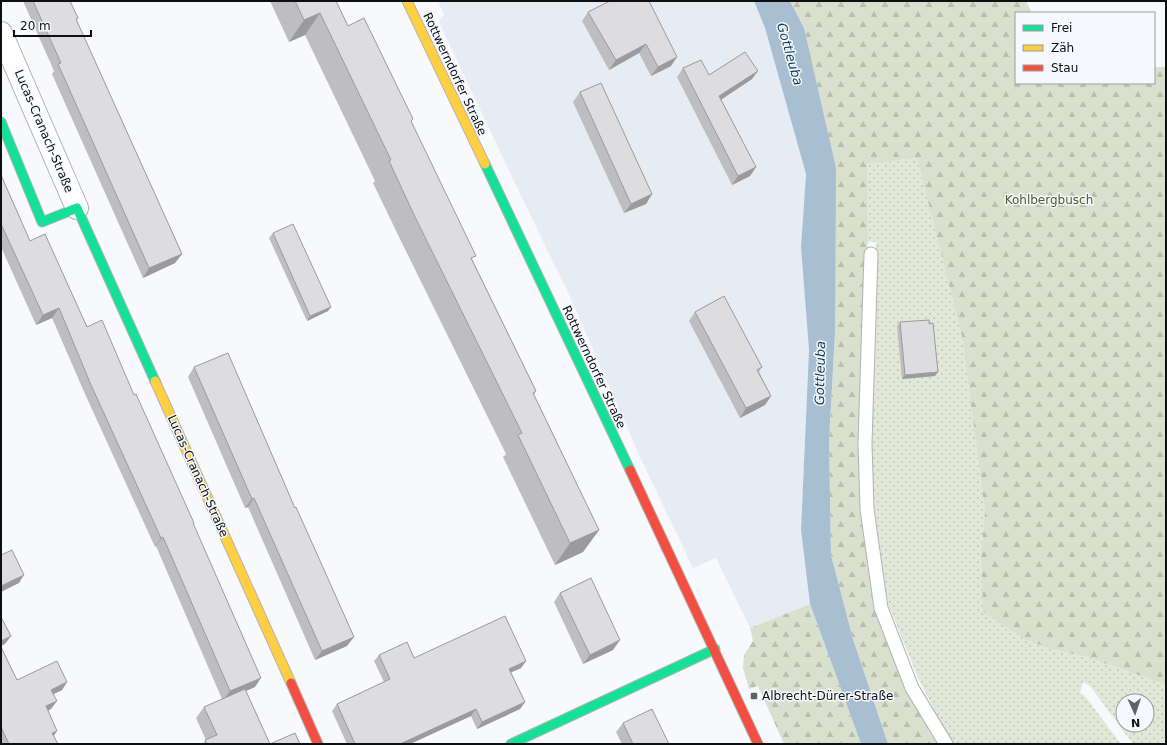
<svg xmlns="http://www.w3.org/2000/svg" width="1167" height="745" viewBox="0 0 1167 745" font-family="'DejaVu Sans',sans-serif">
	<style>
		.built { fill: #e6ecf4 }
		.green { fill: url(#green-dots); fill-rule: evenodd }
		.forest { fill: url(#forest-firs) }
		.water { fill: #a7bfd1 }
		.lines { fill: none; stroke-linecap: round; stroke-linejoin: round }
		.lane-casing { stroke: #b1b3b5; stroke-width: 15 }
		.street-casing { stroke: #b1b3b5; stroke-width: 24 }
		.fast-casing { stroke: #b1b3b5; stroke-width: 11 }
		.slow-casing { stroke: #b1b3b5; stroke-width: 11 }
		.jam-casing { stroke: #b1b3b5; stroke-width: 11 }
		.lane { stroke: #fefeff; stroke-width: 13 }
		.street { stroke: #fefeff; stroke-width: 22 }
		.fast { stroke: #16e098; stroke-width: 9 }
		.slow { stroke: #ffcf43; stroke-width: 9 }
		.jam { stroke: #f24e42; stroke-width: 9 }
		.wall { fill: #bebdc0 }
		.shaded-wall { fill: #9b9a9c }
		.building { fill: #dddcdf; stroke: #9b9a9c }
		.poi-dot { fill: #606163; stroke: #f5f9fe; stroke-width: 1.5 }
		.labels { text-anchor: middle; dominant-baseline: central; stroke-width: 3; stroke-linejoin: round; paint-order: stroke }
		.street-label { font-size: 12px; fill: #0e0f11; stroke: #f5f9fe }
		.park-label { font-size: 12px; fill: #505d26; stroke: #f5f9fe }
		.poi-label { font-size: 12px; fill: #0e0f11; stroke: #f5f9fe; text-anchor: start }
		.water-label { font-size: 13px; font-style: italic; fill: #103a54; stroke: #f5f9fe }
	</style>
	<defs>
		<pattern id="green-dots" width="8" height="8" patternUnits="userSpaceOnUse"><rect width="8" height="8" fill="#e2e8d7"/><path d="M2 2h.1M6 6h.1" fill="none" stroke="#c1c6b8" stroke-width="1.8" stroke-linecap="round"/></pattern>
		<pattern id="forest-firs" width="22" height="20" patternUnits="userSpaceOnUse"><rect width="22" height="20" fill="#dae0ce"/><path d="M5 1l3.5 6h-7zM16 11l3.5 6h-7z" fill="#babfb0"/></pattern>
	</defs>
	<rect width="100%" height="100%" fill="#f7f9fc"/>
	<path class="built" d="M 438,1 L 754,1 L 765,28 L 806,174 L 801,247 L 809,350 L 801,530 L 810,604 L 750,628 L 716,558 L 693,568 L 641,459 L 571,299 L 513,179 L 439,22 L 444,14 Z"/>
	<path class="green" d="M 917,158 L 962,337 L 985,511 L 981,557 L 983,612 L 1050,649 L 1087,657 L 1166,685 L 1166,744 L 1133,744 L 1090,686 L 1083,682 L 1080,693 L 1085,696 L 1121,744 L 952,744 L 919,680 L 888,604 L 873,513 L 869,436 L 876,242 L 868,242 L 866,164 ZM 1123,701 L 1147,701 L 1147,725 L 1123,725 Z"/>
	<path class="forest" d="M 790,1 L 1026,1 L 1032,13 L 1016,13 L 1016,83 L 1154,83 L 1154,67 L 1166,67 L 1166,685 L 1087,657 L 1050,649 L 1023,638 L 983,612 L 981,557 L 985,511 L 962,337 L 917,158 L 867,164 L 868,242 L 858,440 L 862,512 L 907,691 L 938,744 L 888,744 L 853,639 L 831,555 L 829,442 L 835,332 L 804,28 Z
		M 810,604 L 861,744 L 784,744 L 758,686 L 749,689 L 743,668 L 744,655 L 753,641 L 750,628 Z"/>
	<path class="water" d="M 754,1 L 790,1 L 804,28 L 836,168 L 835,332 L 829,442 L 831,555 L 853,639 L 888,744 L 861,744 L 810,604 L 801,530 L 809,350 L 801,247 L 806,174 L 765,28 Z"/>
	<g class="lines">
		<g class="lane-casing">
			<path id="lane" d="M 871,254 L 865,443 L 867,509 L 881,608 L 912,688 L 946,744"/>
		</g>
		<g class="street-casing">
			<path id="street" d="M 1,33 L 77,208"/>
		</g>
		<g class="fast-casing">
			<path id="fast" d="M 1,122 L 42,222 L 77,208 L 155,381
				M 485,164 L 630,470
				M 511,744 L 715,649"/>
		</g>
		<g class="slow-casing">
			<path id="slow" d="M 407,1 L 485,164
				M 155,381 L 291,683"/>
		</g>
		<g class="jam-casing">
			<path id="jam" d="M 630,470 L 758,744
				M 291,683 L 318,744"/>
		</g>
		<use href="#lane" class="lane"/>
		<use href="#street" class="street"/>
		<use href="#fast" class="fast"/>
		<use href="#slow" class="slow"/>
		<use href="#jam" class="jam"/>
	</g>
	<path class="wall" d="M 23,1 L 70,1 L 78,18 L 76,21 L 182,254 L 175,263 L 143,278 L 52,74 L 54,71 Z
		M 270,1 L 336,1 L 348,26 L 413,119 L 411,122 L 473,261 L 536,391 L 534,395 L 599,530 L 583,552 L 555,565 L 503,457 L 506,454 L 400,239 L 373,183 L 375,181 L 305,35 L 289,42 Z
		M 610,1 L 671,66 L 651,76 L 639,53 L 609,70 L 582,21 L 588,12 Z
		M 683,68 L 709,75 L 752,79 L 721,100 L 756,167 L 750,176 L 732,185 L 677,77 Z
		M 580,92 L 652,194 L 646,204 L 624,213 L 573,102 Z
		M 1,175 L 30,241 L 134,395 L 193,524 L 255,687 L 246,691 L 270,744 L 300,744 L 203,744 L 206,740 L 196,718 L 204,707 L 222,699 L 156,546 L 155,547 L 85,394 L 52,318 L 36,325 L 1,247 Z
		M 273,233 L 331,307 L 328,311 L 307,321 L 269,238 Z
		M 695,312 L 762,367 L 759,372 L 771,396 L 765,405 L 740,418 L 689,321 Z
		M 900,322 L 935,376 L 902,379 L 897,326 Z
		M 194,367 L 347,646 L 315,660 L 248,507 L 245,508 L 188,377 Z
		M 560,593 L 613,650 L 583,664 L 554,602 Z
		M 1,647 L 17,680 L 67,682 L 62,690 L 53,694 L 51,709 L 48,711 L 54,736 L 58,744 L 1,744 Z
		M 379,655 L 414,658 L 526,661 L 521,668 L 511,672 L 525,702 L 520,709 L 477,729 L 471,716 L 410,744 L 347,744 L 332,711 L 337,704 L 384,682 L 374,661 Z
		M 623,723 L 669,744 L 622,744 L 616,732 Z"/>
	<path class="shaded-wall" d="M 320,13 L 305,35 L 289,42 L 304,20 Z
		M 646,44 L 639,53 L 609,70 L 616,60 Z
		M 677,57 L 671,66 L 651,76 L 658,67 Z
		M 758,71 L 752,79 L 713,105 L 719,96 Z
		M 756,167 L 750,176 L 732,185 L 738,176 Z
		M 652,194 L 646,204 L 624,213 L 631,204 Z
		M 182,254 L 175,263 L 143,278 L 149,268 Z
		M 331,307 L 328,311 L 307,321 L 310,316 Z
		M 59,308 L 52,318 L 36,325 L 43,315 Z
		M 938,372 L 935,376 L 902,379 L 905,375 Z
		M 771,396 L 765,405 L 740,418 L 746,408 Z
		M 254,498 L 248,507 L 245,508 L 252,499 Z
		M 599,530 L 583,552 L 555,565 L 570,543 Z
		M 163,537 L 156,546 L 155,547 L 161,538 Z
		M 24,575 L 19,583 L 1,592 L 1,586 Z
		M 11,636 L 5,644 L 1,646 L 1,641 Z
		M 354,637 L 347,646 L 315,660 L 322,651 Z
		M 620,640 L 613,650 L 583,664 L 590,655 Z
		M 526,661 L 521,668 L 505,675 L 509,669 Z
		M 261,678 L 255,687 L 223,700 L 230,691 Z
		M 67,682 L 62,690 L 46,698 L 51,690 Z
		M 57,701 L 51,709 L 41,714 L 46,706 Z
		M 525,702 L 520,709 L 477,729 L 482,722 Z
		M 476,709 L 471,716 L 410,744 L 400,744 Z
		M 57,731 L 52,739 L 52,733 Z"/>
	<path class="building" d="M 33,1 L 70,1 L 78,18 L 76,19 L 182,254 L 149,268 L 58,64 L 61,63 Z
		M 295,1 L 336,1 L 348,26 L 364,18 L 413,119 L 411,121 L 476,256 L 471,258 L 536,391 L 533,393 L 599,530 L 570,543 L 518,435 L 522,433 L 415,217 L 389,161 L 391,160 L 320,13 L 304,20 Z
		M 610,1 L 649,1 L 677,57 L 658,67 L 646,44 L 616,60 L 588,12 Z
		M 745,52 L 758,71 L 719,96 L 756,167 L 738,176 L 683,68 L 701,60 L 709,75 Z
		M 601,83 L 652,194 L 631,204 L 580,92 Z
		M 1,175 L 30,241 L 45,234 L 87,327 L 102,320 L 134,395 L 136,394 L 194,523 L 193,523 L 261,678 L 230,691 L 163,537 L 161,538 L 91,385 L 59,308 L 43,315 L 1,224 L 1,225 Z
		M 293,224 L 331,307 L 310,316 L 273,233 Z
		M 724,296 L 762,367 L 757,370 L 771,396 L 746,408 L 695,312 Z
		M 929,320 L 929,324 L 933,323 L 938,372 L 905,375 L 900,322 Z
		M 228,353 L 295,508 L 296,507 L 354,637 L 322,651 L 254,498 L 252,499 L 194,367 Z
		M 12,550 L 24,575 L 1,586 L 1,555 Z
		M 591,578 L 620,640 L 590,655 L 560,593 Z
		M 505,616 L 526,661 L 509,669 L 525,702 L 482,722 L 476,709 L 400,744 L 355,744 L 337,704 L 390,679 L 379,655 L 407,642 L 414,658 Z
		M 1,617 L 11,636 L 1,641 Z
		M 1,647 L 17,680 L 57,661 L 67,682 L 51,690 L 57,701 L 46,706 L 57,731 L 52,733 L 58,744 L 9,744 L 1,727 Z
		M 245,689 L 270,744 L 295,733 L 300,744 L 207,744 L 205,740 L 217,735 L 204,707 Z
		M 652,709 L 669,744 L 633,744 L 623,723 Z"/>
	<rect class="poi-dot" x="750" y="692" width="8" height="8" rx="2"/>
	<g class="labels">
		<g class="street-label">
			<text transform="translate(455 74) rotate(65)">Rottwerndorfer Straße</text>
			<text transform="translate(44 131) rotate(67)">Lucas-Cranach-Straße</text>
			<text transform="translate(594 367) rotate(65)">Rottwerndorfer Straße</text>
			<text transform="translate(198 476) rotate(66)">Lucas-Cranach-Straße</text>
		</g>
		<g class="park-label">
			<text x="1049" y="200">Kohlbergbusch</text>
		</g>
		<g class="poi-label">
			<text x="762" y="696">Albrecht-Dürer-Straße</text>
		</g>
		<g class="water-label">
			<text transform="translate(790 54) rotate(74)">Gottleuba</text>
			<text transform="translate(820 373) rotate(-89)">Gottleuba</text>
		</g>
	</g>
	<rect width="1167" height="745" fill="none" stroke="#0e0f11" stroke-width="4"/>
	<rect x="1015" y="12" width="140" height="72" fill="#f5f9fe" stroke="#999b9f"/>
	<rect x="1023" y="25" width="20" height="6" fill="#16e098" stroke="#999b9f"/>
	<text x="1051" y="32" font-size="12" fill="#0e0f11">Frei</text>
	<rect x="1023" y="45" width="20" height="6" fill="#ffcf43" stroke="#999b9f"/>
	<text x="1051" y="52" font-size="12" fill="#0e0f11">Zäh</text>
	<rect x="1023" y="65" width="20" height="6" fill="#f24e42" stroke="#999b9f"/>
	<text x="1051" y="72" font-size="12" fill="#0e0f11">Stau</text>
	<g transform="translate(1135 713) rotate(177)"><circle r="19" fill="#f5f9fe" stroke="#999b9f"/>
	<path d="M0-3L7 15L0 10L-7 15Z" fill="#606163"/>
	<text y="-6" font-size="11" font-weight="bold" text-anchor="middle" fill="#0e0f11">N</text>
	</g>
	<path d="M14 30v6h77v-6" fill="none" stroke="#0e0f11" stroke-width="2"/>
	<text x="20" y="30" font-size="12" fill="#0e0f11" stroke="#f5f9fe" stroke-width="3" paint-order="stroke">20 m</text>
</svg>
